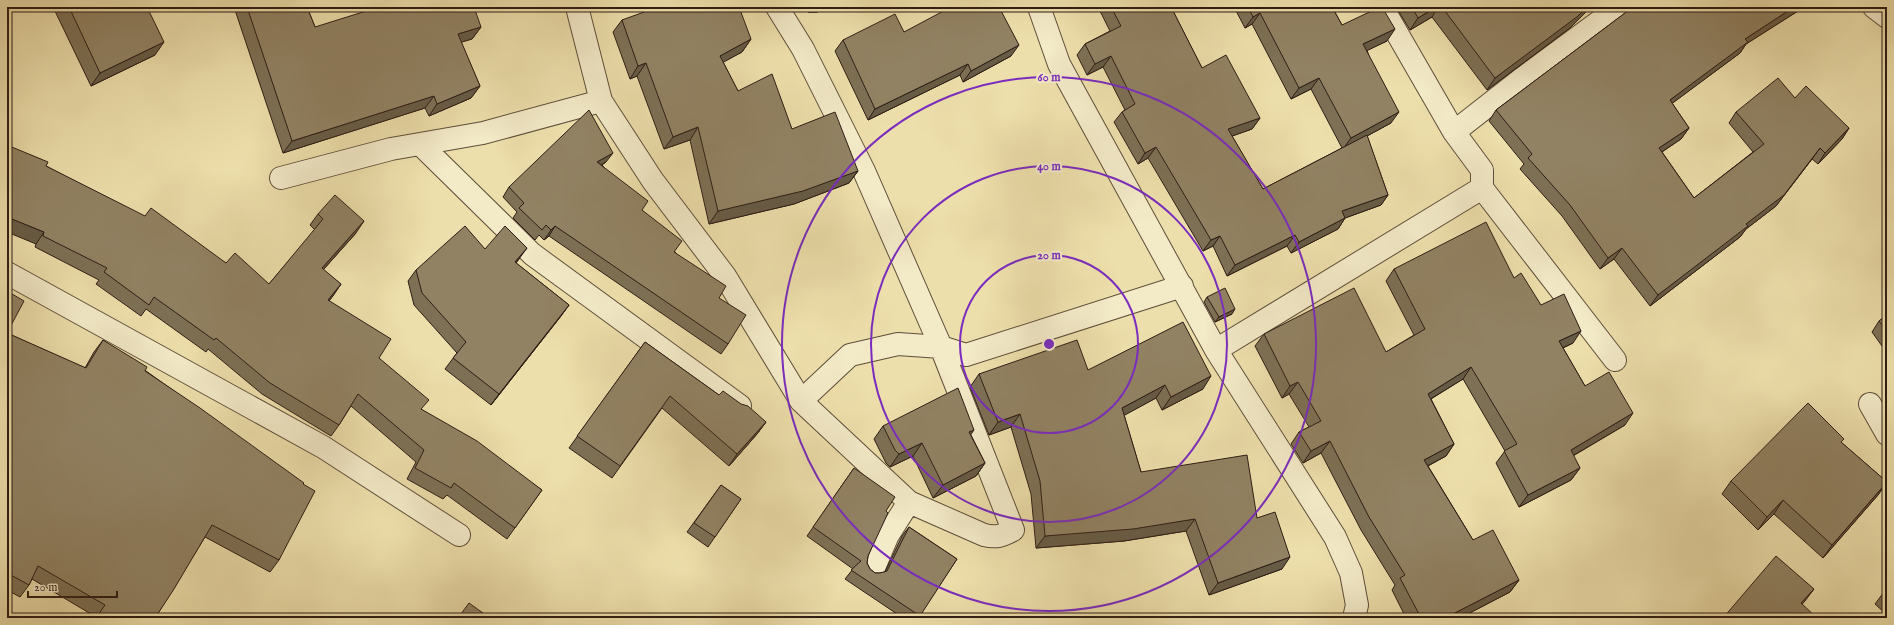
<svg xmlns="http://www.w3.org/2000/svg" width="1894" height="625" viewBox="0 0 1894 625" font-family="'IM FELL English',serif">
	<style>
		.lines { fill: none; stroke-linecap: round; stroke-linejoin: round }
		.minor-casing { stroke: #5e4e3a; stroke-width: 24 }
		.minor { stroke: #f3eac8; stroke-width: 22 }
		.wall { fill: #7d7055; stroke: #2e1d15 }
		.shaded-wall { fill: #665b45; stroke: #2e1d15 }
		.building { fill: #918263; stroke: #2e1d15 }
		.ring { fill: none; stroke: #7b2cbf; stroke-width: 2 }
		.centre { fill: #7b2cbf; stroke: #f3eac8; stroke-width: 2 }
		.ring-label { font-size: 12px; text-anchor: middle; font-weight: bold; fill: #7b2cbf; stroke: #f3eac8; stroke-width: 4; stroke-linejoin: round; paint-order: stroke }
	</style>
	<rect width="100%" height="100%" fill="#eddfab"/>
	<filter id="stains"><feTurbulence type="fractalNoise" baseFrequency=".005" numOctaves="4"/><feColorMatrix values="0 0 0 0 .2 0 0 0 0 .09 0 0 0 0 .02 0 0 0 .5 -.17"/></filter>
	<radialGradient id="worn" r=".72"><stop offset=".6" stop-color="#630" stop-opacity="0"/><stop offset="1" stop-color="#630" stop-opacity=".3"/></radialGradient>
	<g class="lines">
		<g class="minor-casing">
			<path id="minor" d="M 577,7 L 601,101 L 653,181 L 725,276 L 801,401 L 909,502 L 888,535 L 873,570
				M 777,7 L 803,49 L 864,171 L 941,347 L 1013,530 C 1002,536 996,538 984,535 L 909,502
				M 1039,7 L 1059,64 L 1216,350 L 1335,537 L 1351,573 L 1357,605 L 1354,618
				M 1382,7 L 1454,132 L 1482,170 L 1482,188 L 1615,360
				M 1874,7 L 1887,17
				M 1454,132 L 1523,78 L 1619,7
				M 420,144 L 532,254 L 740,406
				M 281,178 L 391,149 L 483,133 L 601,101
				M 7,273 L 323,447 L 459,535
				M 1216,350 L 1482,188
				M 801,401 L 850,355 L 898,344 L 941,347 L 966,355 L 1182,286
				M 1870,404 L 1887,434"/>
		</g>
		<use href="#minor" class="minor"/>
	</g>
	<path class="wall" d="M 53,7 L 147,7 L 155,55 L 91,86 Z
		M 234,7 L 307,7 L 315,27 L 481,27 L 472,39 L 461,42 L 480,86 L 471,98 L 429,116 L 425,108 L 283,153 L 239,22 Z
		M 805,7 L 826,7 L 817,12 L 808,12 Z
		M 1098,7 L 1171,7 L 1202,68 L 1260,118 L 1252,129 L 1232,136 L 1263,189 L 1342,148 L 1311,89 L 1291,99 L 1252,24 L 1245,28 L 1234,7 L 1332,7 L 1342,25 L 1387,41 L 1367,50 L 1391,123 L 1367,136 L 1388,195 L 1381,205 L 1345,218 L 1338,229 L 1291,253 L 1287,246 L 1227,276 L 1213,246 L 1203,251 L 1148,158 L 1138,164 L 1114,122 L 1122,112 L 1125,110 L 1103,67 L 1087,75 L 1077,55 L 1085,44 L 1110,31 Z
		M 1396,7 L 1591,7 L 1570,28 L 1487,90 L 1432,17 L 1410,30 Z
		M 1633,7 L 1800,7 L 1798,11 L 1746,44 L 1740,53 L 1672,103 L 1689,128 L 1681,139 L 1662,152 L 1694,198 L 1753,152 L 1729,123 L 1736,112 L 1795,98 L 1849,128 L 1842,139 L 1818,164 L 1812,159 L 1776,206 L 1746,229 L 1740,237 L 1650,306 L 1614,259 L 1600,269 L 1562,216 L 1520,169 L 1524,164 L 1489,121 L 1496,110 Z
		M 622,20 L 751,39 L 742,52 L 723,62 L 738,91 L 792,129 L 858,171 L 849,183 L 794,204 L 709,224 L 690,140 L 664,149 L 637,76 L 630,79 L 613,32 Z
		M 904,32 L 1011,56 L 963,82 L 960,75 L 868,120 L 835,51 L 843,40 Z
		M 606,162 L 602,165 L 642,210 L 675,252 L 719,298 L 728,344 L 721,354 L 549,236 L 544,240 L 539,235 L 535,240 L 513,218 L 517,212 L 503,197 L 509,187 Z
		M 46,166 L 226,263 L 269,284 L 315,230 L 310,225 L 318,214 L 356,233 L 323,270 L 341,284 L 329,301 L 379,358 L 422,410 L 542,490 L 507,539 L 447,495 L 443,499 L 407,479 L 416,462 L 351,406 L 339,425 L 331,436 L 262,394 L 208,349 L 206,352 L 146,309 L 141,316 L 96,284 L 99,280 L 35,247 L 36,244 Z
		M 485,249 L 519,259 L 516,263 L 569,305 L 561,316 L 491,405 L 445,369 L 457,353 L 414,305 L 408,281 L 416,270 Z
		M 1394,269 L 1514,278 L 1541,305 L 1573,343 L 1563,348 L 1585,386 L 1625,425 L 1573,456 L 1580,468 L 1571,480 L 1519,507 L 1496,463 L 1505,451 L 1463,379 L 1431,399 L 1454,444 L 1446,456 L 1428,466 L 1473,540 L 1519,580 L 1510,592 L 1460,618 L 1406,618 L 1392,590 L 1395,585 L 1361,530 L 1321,453 L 1303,463 L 1291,444 L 1299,432 L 1309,427 L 1289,394 L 1282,398 L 1255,346 L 1264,334 L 1386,352 L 1414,335 L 1386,281 Z
		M 1207,297 L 1232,314 L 1215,322 L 1204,302 Z
		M 1887,315 L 1887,353 L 1872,332 L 1879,321 Z
		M 7,333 L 85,368 L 94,352 L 103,340 L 303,484 L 279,560 L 270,572 L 205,537 L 155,618 L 96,618 L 96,617 L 32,579 L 29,585 L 20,597 L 7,590 Z
		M 645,342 L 719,395 L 766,422 L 757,434 L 729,466 L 662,408 L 612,478 L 569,448 Z
		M 1088,370 L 1203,389 L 1162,410 L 1156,398 L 1124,415 L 1141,472 L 1257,518 L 1282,569 L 1209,595 L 1186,531 L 1124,541 L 1036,548 L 1031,494 L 1011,427 L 989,435 L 970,387 L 979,374 Z
		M 883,426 L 971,435 L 985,463 L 976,476 L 933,498 L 913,456 L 890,467 L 886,463 L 874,439 Z
		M 1842,443 L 1887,482 L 1878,495 L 1823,558 L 1774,514 L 1758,530 L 1722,494 L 1731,481 Z
		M 854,468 L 886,511 L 868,556 L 867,563 L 870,569 L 875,573 L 880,573 L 885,572 L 902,536 L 909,527 L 957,559 L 918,618 L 903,618 L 845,579 L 853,569 L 807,536 Z
		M 721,485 L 741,499 L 708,547 L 687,532 Z
		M 1887,589 L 1887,615 L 1875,604 L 1884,592 Z"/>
	<path class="shaded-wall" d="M 811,7 L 826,7 L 817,12 L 808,12 Z
		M 1436,7 L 1438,7 L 1432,17 L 1410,30 L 1418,18 Z
		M 1587,7 L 1591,7 L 1570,28 L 1487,90 L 1495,78 Z
		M 1794,7 L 1800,7 L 1798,11 L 1746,44 L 1740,53 L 1662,111 L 1670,100 L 1745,39 Z
		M 1260,13 L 1252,24 L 1245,28 L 1253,17 Z
		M 481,27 L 472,39 L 449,46 L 458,34 Z
		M 1395,29 L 1387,41 L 1356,56 L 1363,44 Z
		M 751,39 L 742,52 L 711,69 L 720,56 Z
		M 164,42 L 155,55 L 91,86 L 100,73 Z
		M 1019,45 L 1011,56 L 963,82 L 971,71 Z
		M 1111,56 L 1103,67 L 1087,75 L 1095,64 Z
		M 646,63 L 637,76 L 630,79 L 638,66 Z
		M 968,64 L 960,75 L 868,120 L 875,109 Z
		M 1319,78 L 1311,89 L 1291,99 L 1299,88 Z
		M 480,86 L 471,98 L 429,116 L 437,104 Z
		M 434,96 L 425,108 L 283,153 L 292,141 Z
		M 1399,112 L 1391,123 L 1343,149 L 1351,138 Z
		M 1260,118 L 1252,129 L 1221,140 L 1228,129 Z
		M 698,127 L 690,140 L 664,149 L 673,137 Z
		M 1689,128 L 1681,139 L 1651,159 L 1659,148 Z
		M 1849,128 L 1842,139 L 1818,164 L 1825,153 Z
		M 1156,147 L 1148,158 L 1138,164 L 1145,153 Z
		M 1820,148 L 1812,159 L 1776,206 L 1746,229 L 1740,237 L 1650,306 L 1658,295 L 1746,224 Z
		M 613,153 L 606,162 L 591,171 L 597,162 Z
		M 858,171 L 849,183 L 794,204 L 709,224 L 718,211 Z
		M 1388,195 L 1381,205 L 1334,222 L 1342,211 Z
		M 7,217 L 44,232 L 36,244 L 7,232 Z
		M 1345,218 L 1338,229 L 1291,253 L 1299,242 Z
		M 364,221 L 356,233 L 314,280 L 322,268 Z
		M 555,226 L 549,236 L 544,240 L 551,230 Z
		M 1295,235 L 1287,246 L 1227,276 L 1235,265 Z
		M 1220,236 L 1213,246 L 1203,251 L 1211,240 Z
		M 527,248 L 519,259 L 507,273 L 515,262 Z
		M 1622,248 L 1614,259 L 1600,269 L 1608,258 Z
		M 341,284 L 333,296 L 320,312 L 328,300 Z
		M 569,305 L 561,316 L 491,405 L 499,394 Z
		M 1235,309 L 1232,314 L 1215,322 L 1219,317 Z
		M 1581,331 L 1573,343 L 1550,354 L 1559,341 Z
		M 1471,367 L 1463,379 L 1419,406 L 1428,394 Z
		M 1211,376 L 1203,389 L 1162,410 L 1171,397 Z
		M 1298,382 L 1289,394 L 1282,398 L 1290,386 Z
		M 1165,385 L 1156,398 L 1114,421 L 1122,408 Z
		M 1633,413 L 1625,425 L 1562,462 L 1571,450 Z
		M 1020,414 L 1011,427 L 989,435 L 998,422 Z
		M 766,422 L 757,434 L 729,466 L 737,454 Z
		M 974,430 L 965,443 L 969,432 Z
		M 1330,441 L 1321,453 L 1303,463 L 1311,451 Z
		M 922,443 L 913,456 L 890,467 L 899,454 Z
		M 1454,444 L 1446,456 L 1416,472 L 1424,460 Z
		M 985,463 L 976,476 L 933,498 L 943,485 Z
		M 1580,468 L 1571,480 L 1519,507 L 1528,495 Z
		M 1887,482 L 1878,495 L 1823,558 L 1832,545 Z
		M 1783,500 L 1774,514 L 1758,530 L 1767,517 Z
		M 1195,519 L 1186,531 L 1124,541 L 1036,548 L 1045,536 Z
		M 1290,557 L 1282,569 L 1209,595 L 1218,583 Z
		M 1519,580 L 1510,592 L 1460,618 L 1445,618 Z
		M 1814,589 L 1805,601 L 1793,615 L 1801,603 Z"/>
	<path class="building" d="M 69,7 L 147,7 L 164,42 L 100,73 Z
		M 247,7 L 307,7 L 315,27 L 379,7 L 474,7 L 481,27 L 458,34 L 480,86 L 437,104 L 434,96 L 292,141 Z
		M 658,7 L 739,7 L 751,39 L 720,56 L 738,91 L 772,74 L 792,129 L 835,112 L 858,171 L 803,191 L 718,211 L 698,127 L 673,137 L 646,63 L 638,66 L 622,20 Z
		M 951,7 L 999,7 L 1019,45 L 971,71 L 968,64 L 875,109 L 843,40 L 895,14 L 904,32 Z
		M 1111,7 L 1171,7 L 1202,68 L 1226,55 L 1260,118 L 1228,129 L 1263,189 L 1367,135 L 1388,195 L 1342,211 L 1345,218 L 1299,242 L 1295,235 L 1235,265 L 1220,236 L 1211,240 L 1156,147 L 1145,153 L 1122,112 L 1135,104 L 1111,56 L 1095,64 L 1085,44 L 1121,26 Z
		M 1248,7 L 1332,7 L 1342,25 L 1380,7 L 1382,7 L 1395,29 L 1363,44 L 1399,112 L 1351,138 L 1319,78 L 1299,88 L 1260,13 L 1253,17 Z
		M 1412,7 L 1436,7 L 1418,18 Z
		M 1442,7 L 1587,7 L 1578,16 L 1495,78 Z
		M 1633,7 L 1794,7 L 1745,39 L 1748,42 L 1670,100 L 1689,128 L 1659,148 L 1694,198 L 1764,144 L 1736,112 L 1778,78 L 1795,98 L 1806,86 L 1849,128 L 1825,153 L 1820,148 L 1784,195 L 1746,224 L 1748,226 L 1658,295 L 1622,248 L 1608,258 L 1570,205 L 1528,158 L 1532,154 L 1496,110 Z
		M 589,110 L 613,153 L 597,162 L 648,201 L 642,210 L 682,241 L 674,252 L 726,286 L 719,298 L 746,315 L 728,344 L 555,226 L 551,230 L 546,225 L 542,230 L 519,208 L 524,203 L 509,187 Z
		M 7,145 L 48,162 L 46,166 L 145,216 L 151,208 L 226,263 L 235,253 L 269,284 L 323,219 L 318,214 L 335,195 L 364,221 L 322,268 L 341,284 L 328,300 L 391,339 L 379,358 L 429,400 L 421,409 L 477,441 L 542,490 L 515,528 L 454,483 L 451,488 L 415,468 L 424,450 L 358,394 L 339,425 L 270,383 L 216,338 L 214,340 L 154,297 L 149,305 L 104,272 L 107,268 L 43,236 L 44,232 L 7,217 Z
		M 1486,222 L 1514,278 L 1521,273 L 1541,305 L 1564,294 L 1581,331 L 1559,341 L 1585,386 L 1609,372 L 1633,413 L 1571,450 L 1580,468 L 1528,495 L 1504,451 L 1517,444 L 1471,367 L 1428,394 L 1454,444 L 1424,460 L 1473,540 L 1493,530 L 1519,580 L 1445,618 L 1421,618 L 1400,578 L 1405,575 L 1369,517 L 1330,441 L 1311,451 L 1299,432 L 1321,421 L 1298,382 L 1290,386 L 1264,334 L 1354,288 L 1386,352 L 1425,329 L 1394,269 Z
		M 465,226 L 485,249 L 505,226 L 527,248 L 515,262 L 569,305 L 499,394 L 453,358 L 466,342 L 422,293 L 416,270 Z
		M 1225,288 L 1235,309 L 1219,317 L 1207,297 Z
		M 7,291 L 24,301 L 7,333 Z
		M 1887,315 L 1887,332 L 1879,321 Z
		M 1183,322 L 1211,376 L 1171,397 L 1165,385 L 1122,408 L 1141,472 L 1247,455 L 1257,518 L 1275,512 L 1290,557 L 1218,583 L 1195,519 L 1133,529 L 1045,536 L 1040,481 L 1020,414 L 998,422 L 979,374 L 1077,340 L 1088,370 Z
		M 7,333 L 86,368 L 103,340 L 147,367 L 145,371 L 200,408 L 304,483 L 303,484 L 315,491 L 279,560 L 212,525 L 174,589 L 155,618 L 96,618 L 105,605 L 38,566 L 29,585 L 7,573 Z
		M 645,342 L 719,395 L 723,391 L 741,404 L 748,406 L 766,422 L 737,454 L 670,396 L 620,466 L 577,436 Z
		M 958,388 L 974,430 L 969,432 L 985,463 L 943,485 L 922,443 L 899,454 L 895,450 L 883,426 Z
		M 1808,403 L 1844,439 L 1841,442 L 1887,482 L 1832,545 L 1783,500 L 1767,517 L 1731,481 Z
		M 854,468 L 895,497 L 886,511 L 888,513 L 868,556 L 867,563 L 870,569 L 875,573 L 880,573 L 887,571 L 909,527 L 957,559 L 920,616 L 851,570 L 861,561 L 813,527 Z
		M 721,485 L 741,499 L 715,537 L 694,523 Z
		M 1776,556 L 1814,589 L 1801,603 L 1817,618 L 1723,618 Z
		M 1887,589 L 1887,595 L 1884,592 Z
		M 469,603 L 490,618 L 458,618 Z
		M 318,615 L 324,618 L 316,618 Z"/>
	<g class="ring">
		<circle cx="1049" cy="344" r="89"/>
		<circle cx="1049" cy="344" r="178"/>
		<circle cx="1049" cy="344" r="267"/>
	</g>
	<circle cx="1049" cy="344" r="6" class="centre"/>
	<g class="ring-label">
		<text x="1049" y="81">60 m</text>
		<text x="1049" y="170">40 m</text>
		<text x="1049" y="259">20 m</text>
	</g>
	<rect width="1894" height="625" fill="none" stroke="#eddfab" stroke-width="24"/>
	<rect x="8" y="8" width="1878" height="609" fill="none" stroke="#2e1d15" stroke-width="2"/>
	<rect x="12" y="12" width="1870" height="601" fill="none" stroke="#2e1d15"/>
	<path d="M28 591v6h89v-6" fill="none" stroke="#2e1d15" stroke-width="2"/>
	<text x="34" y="591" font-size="12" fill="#2e1d15" stroke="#f3eac8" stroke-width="3" paint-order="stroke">20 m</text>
	<rect width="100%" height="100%" filter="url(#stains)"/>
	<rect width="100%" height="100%" fill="url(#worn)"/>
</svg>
